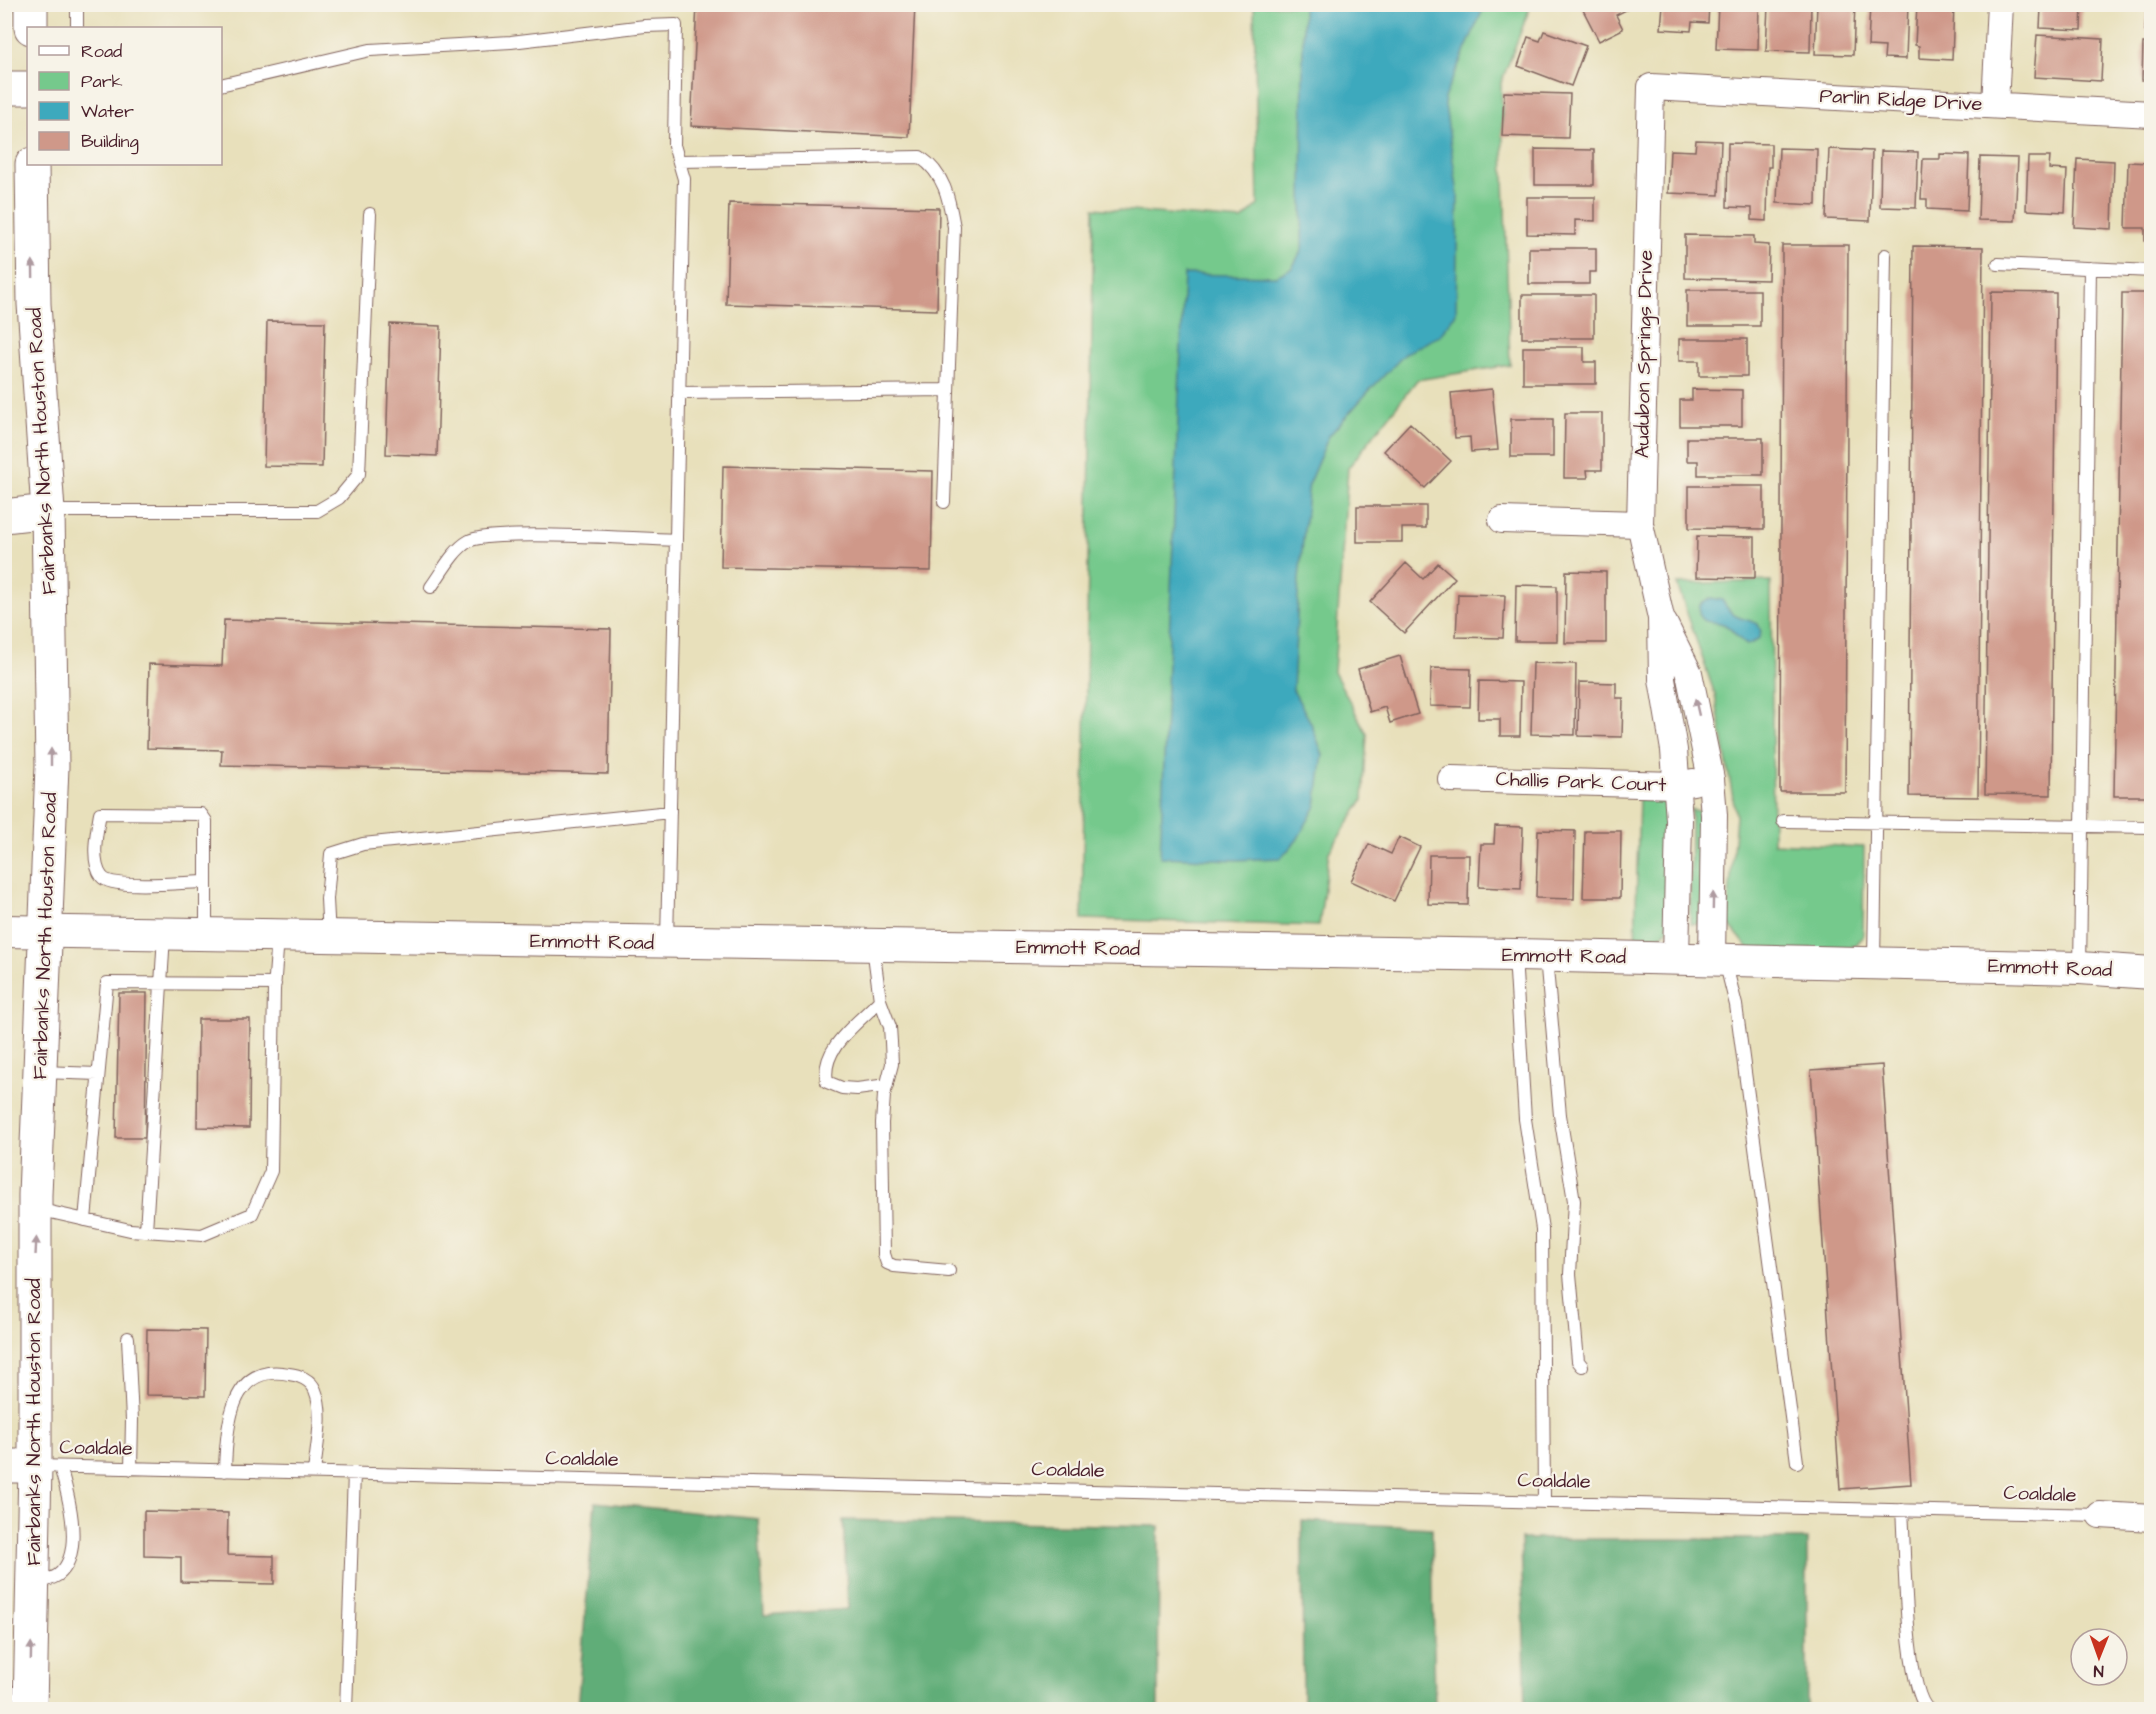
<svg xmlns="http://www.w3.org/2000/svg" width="2156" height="1714" viewBox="0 0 2156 1714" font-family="'Architects Daughter',sans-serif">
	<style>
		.green { fill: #75c98c; stroke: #60745c; stroke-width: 1.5 }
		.forest { fill: #60ad78; stroke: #556652; stroke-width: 1.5 }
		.water { fill: #3da9bd; stroke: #446474; stroke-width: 1.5 }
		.building { fill: #cf9889 }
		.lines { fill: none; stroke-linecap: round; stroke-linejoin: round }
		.service-casing { stroke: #81635d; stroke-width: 14 }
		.minor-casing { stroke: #81635d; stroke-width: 28 }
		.tertiary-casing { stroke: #81635d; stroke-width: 34 }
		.secondary-casing { stroke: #81635d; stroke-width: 35 }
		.service { stroke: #fff; stroke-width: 12 }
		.minor { stroke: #fff; stroke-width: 26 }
		.tertiary { stroke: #fff; stroke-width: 32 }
		.secondary { stroke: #fff; stroke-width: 33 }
		.oneway { fill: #ae9aa0 }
		.labels { text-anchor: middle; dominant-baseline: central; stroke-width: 4.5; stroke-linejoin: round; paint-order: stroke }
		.street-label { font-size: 20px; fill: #4a1f2b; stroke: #f7f3e8 }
	</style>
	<rect width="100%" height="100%" fill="#f7f3e8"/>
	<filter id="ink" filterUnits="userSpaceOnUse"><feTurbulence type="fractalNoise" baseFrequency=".0167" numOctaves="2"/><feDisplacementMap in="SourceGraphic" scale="12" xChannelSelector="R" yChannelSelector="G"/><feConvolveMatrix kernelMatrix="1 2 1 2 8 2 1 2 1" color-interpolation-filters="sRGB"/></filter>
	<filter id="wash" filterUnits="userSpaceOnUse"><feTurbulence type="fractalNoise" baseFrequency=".008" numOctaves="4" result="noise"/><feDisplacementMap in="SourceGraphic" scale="24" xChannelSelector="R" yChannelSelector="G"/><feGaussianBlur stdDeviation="1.35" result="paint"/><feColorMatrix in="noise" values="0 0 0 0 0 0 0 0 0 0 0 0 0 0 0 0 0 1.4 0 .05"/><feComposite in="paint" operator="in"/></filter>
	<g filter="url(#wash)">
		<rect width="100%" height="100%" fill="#e8e0bb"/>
		<path class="green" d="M 1254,5 L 1531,5 L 1501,83 L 1510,365 L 1417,380 L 1348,468 L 1334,672 L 1367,734 L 1363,800 L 1329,852 L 1319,926 L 1082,919 L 1094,208 L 1242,220 L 1258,205 Z
			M 1771,581 L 1773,843 L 1864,847 L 1863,937 L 1840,962 L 1751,951 L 1727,922 L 1736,816 L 1715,695 L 1677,584 Z
			M 1654,794 L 1671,811 L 1668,929 L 1645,951 L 1635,947 L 1639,796 Z
			M 1691,809 L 1704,813 L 1702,924 L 1690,924 Z"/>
		<path class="forest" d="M 595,1502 L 758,1519 L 764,1615 L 848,1609 L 843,1520 L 1159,1526 L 1158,1709 L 577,1709 Z
			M 1302,1521 L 1432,1528 L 1435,1709 L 1303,1709 Z
			M 1521,1539 L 1807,1539 L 1807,1709 L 1526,1709 Z"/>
		<path class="water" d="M 1303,5 L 1485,5 L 1444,98 L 1458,195 L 1456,313 L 1441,335 L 1406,353 L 1367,393 L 1329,436 L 1309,483 L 1299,579 L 1293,690 L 1311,723 L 1323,755 L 1316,806 L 1297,840 L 1281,858 L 1236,860 L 1160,857 L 1184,274 L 1276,276 L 1292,268 L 1302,249 Z
			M 1711,598 L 1722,600 C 1735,622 1739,615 1758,624 L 1761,632 L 1758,640 L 1747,645 C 1738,640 1734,630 1725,625 C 1714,619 1695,628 1700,605 Z"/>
		<g id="blocks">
			<path class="building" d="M 697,4 L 915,4 L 909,137 L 691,126 Z
				M 1580,4 L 1628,4 L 1630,8 L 1616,15 L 1623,29 L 1599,41 Z
				M 1663,4 L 1709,4 L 1708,23 L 1692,22 L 1691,31 L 1661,29 Z
				M 1718,4 L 1759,4 L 1758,50 L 1716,49 Z
				M 1817,4 L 1855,4 L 1853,55 L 1815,54 Z
				M 1870,4 L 1908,4 L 1906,59 L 1884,58 L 1885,47 L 1868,46 Z
				M 1917,4 L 1954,4 L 1952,60 L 1919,58 L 1919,46 L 1915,45 Z
				M 2034,4 L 2082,4 L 2081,30 L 2040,28 L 2041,8 L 2034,7 Z
				M 2147,4 L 2152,4 L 2152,31 L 2145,30 Z
				M 1768,5 L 1811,5 L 1810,52 L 1766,51 Z
				M 1544,31 L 1586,46 L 1571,86 L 1518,66 L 1528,37 L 1540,41 Z
				M 2037,35 L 2103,39 L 2101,81 L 2034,77 Z
				M 2143,43 L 2152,43 L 2152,80 L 2142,80 Z
				M 1504,92 L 1570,94 L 1568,138 L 1502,136 Z
				M 1696,140 L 1721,141 L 1719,195 L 1668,193 L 1670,150 L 1695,151 Z
				M 1728,143 L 1771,144 L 1771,167 L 1768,167 L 1767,221 L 1752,220 L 1752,208 L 1727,207 Z
				M 1779,148 L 1817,149 L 1816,205 L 1777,203 Z
				M 1535,149 L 1594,150 L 1594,185 L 1535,185 Z
				M 1829,149 L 1872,151 L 1870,221 L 1826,219 Z
				M 1881,151 L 1918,152 L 1916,208 L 1880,207 Z
				M 1940,154 L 1969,155 L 1967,211 L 1927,209 L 1927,199 L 1921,199 L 1923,159 L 1940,159 Z
				M 1980,157 L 2018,158 L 2015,221 L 1978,220 Z
				M 2028,157 L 2050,157 L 2049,169 L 2067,170 L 2065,212 L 2026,210 Z
				M 2077,159 L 2114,161 L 2112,229 L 2074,227 Z
				M 2128,162 L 2151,163 L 2152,241 L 2145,241 L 2145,228 L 2126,228 Z
				M 1527,197 L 1595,197 L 1595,221 L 1575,220 L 1575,235 L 1527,234 Z
				M 729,203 L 939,208 L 937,310 L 726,304 Z
				M 1685,235 L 1754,236 L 1754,244 L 1769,245 L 1768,280 L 1685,278 Z
				M 1782,245 L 1848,245 L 1845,792 L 1780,792 Z
				M 1913,246 L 1983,247 L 1978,797 L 1909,796 Z
				M 1529,248 L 1596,248 L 1596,272 L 1589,272 L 1589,284 L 1529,284 Z
				M 1687,290 L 1760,290 L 1760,326 L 1687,326 Z
				M 1991,292 L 2056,293 L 2051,795 L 1985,794 Z
				M 2122,293 L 2152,293 L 2152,796 L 2114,796 Z
				M 1522,295 L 1594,295 L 1594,338 L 1522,338 Z
				M 267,321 L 325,322 L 322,467 L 264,466 Z
				M 390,324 L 441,326 L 437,456 L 386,454 Z
				M 1679,339 L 1747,339 L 1747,376 L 1699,376 L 1699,361 L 1679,361 Z
				M 1523,347 L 1584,347 L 1584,362 L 1596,362 L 1596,384 L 1523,384 Z
				M 1492,389 L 1498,450 L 1471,452 L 1470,437 L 1455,438 L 1451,393 Z
				M 1692,389 L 1742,390 L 1742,426 L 1680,426 L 1680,400 L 1692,400 Z
				M 1565,413 L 1602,413 L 1602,470 L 1587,470 L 1588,478 L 1564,478 Z
				M 1511,419 L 1553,419 L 1553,457 L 1511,457 Z
				M 1410,423 L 1451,461 L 1425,488 L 1384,451 Z
				M 1687,438 L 1763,438 L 1763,475 L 1698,475 L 1698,461 L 1687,461 Z
				M 723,466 L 933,471 L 931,571 L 721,567 Z
				M 1689,486 L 1764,486 L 1764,529 L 1689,528 Z
				M 1357,506 L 1426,506 L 1426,528 L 1402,528 L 1402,542 L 1357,542 Z
				M 1697,536 L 1755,537 L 1755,578 L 1696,577 Z
				M 1406,563 L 1423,579 L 1438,563 L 1455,578 L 1404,633 L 1370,602 Z
				M 1566,571 L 1606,572 L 1606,643 L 1565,643 Z
				M 1516,585 L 1557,586 L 1557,641 L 1515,641 Z
				M 1458,594 L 1505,595 L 1503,638 L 1456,637 Z
				M 224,620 L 611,629 L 608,774 L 221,765 L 222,750 L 147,748 L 149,664 L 222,666 Z
				M 1400,656 L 1418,714 L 1390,723 L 1385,707 L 1370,712 L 1358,669 Z
				M 1533,663 L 1576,664 L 1575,735 L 1531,734 Z
				M 1431,668 L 1471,669 L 1470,707 L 1430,706 Z
				M 1479,681 L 1521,682 L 1520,736 L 1500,736 L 1500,719 L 1478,719 Z
				M 1579,682 L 1616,683 L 1616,698 L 1623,698 L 1622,737 L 1578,736 Z
				M 1495,826 L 1523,827 L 1521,889 L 1479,887 L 1481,844 L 1494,844 Z
				M 1538,830 L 1575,831 L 1574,899 L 1536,898 Z
				M 1585,831 L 1621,831 L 1620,898 L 1583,898 Z
				M 1399,837 L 1420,847 L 1394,901 L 1351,881 L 1369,844 L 1391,854 Z
				M 1429,855 L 1469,855 L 1468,905 L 1428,904 Z
				M 119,993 L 147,993 L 145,1138 L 116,1138 Z
				M 198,1019 L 250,1019 L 249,1128 L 197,1127 Z
				M 1882,1065 L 1911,1484 L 1840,1489 L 1811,1070 Z
				M 147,1329 L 206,1330 L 205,1396 L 146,1395 Z
				M 144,1511 L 228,1513 L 227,1555 L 274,1556 L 274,1584 L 181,1582 L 181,1557 L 144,1556 Z"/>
		</g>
	</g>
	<g filter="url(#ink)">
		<use href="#blocks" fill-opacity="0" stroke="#81635d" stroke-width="1.5"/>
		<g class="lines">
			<g class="service-casing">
				<path id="service" d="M 77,4 L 77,28
					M 220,85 L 370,50 L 511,42 L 645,26 L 676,25 L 674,145 L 684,179 L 667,941
					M 679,161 L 920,157 C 945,174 949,199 954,227 L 944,502
					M 1998,264 L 2152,271
					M 679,393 L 948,390
					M 49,511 L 317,511 L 339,498 L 359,474 L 370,214
					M 431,587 C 442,572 453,550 469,541 C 490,529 643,539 676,540
					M 1783,821 L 2152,827
					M 206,935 L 206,821 L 201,814 L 100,813 C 97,830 90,862 102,877 C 113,890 186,882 206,882
					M 329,937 L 327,899 L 331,854 L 363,844 L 670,812
					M 873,947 L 880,1000 L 890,1027 L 891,1042 L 892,1064 L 884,1095 L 882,1123 L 884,1254 L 887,1263 L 894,1266 L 949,1271
					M 1515,956 L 1525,1119 L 1542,1229 L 1544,1500
					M 1546,957 L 1560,1115 L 1574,1201 L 1570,1274 L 1578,1361 L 1582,1366
					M 1725,961 L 1736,1005 L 1797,1462
					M 1874,962 L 1885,255
					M 2080,968 L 2090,268
					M 880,1000 C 859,1023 820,1047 827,1082 L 842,1088 L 857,1089 L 887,1085
					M 42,1072 L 98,1074
					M 37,1209 L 130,1230 L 202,1235 L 252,1214 L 271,1171 L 274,990 L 278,937
					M 85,1220 L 107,983 L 275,984
					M 146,1231 L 164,935
					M 128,1338 L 132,1420 L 131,1469
					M 37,1466 L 2100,1515
					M 225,1471 C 226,1428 230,1362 289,1374 C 299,1375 311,1380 315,1390 C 325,1414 316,1448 314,1473
					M 1902,1510 C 1905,1546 1904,1691 1929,1710
					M 36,1584 C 43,1581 52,1579 58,1575 C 85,1554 68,1493 60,1467
					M 346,1710 L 354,1473"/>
			</g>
			<g class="minor-casing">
				<path id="minor" d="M 1995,105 L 2000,4
					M 1502,520 L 1640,524
					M 1664,623 L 1689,673 L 1711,779 L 1714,815 L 1712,959
					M 1451,779 L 1676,785 L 1693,782
					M 1676,959 L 1679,820 L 1674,750 L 1662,679 L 1661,618 L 1640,524 L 1651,87 L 2152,114
					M 2100,1515 L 2152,1518"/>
			</g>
			<g class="tertiary-casing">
				<path id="tertiary" d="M 4,931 L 1515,955 L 2080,968 L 2152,973"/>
			</g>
			<g class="secondary-casing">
				<path id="secondary" d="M 31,4 L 31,28
					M 4,88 L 28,88
					M 4,516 L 48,511
					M 4,1466 L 35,1466
					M 30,1710 L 35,1466 L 35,1195 L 52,766 L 48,511 L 34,304 L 32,164"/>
			</g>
			<use href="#service" class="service"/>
			<use href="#minor" class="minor"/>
			<use href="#tertiary" class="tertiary"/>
			<use href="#secondary" class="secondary"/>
		</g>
		<defs><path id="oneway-solid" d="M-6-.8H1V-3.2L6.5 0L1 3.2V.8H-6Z" transform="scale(1.5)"/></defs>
		<g class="oneway">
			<use href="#oneway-solid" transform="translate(33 269) rotate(-91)"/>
			<use href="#oneway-solid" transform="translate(1697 707) rotate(-103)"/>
			<use href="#oneway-solid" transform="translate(51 757) rotate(-90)"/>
			<use href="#oneway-solid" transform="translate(1713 901) rotate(-89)"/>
			<use href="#oneway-solid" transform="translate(36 1246) rotate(-87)"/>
			<use href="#oneway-solid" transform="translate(31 1651) rotate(-89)"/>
		</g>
	</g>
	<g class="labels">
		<g class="street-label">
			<text transform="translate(1901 100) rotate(3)">Parlin Ridge Drive</text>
			<text transform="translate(1644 354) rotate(-89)">Audubon Springs Drive</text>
			<text transform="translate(42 451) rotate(-93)">Fairbanks North Houston Road</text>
			<text transform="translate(1581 782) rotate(2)">Challis Park Court</text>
			<text transform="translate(45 936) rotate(-88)">Fairbanks North Houston Road</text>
			<text transform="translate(592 942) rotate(1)">Emmott Road</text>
			<text transform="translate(1078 948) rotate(1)">Emmott Road</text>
			<text transform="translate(1564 956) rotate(1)">Emmott Road</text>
			<text transform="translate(2050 968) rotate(2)">Emmott Road</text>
			<text transform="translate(34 1422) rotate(-90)">Fairbanks North Houston Road</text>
			<text transform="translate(96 1448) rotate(1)">Coaldale</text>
			<text transform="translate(582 1459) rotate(1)">Coaldale</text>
			<text transform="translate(1068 1470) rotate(1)">Coaldale</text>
			<text transform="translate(1554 1481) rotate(1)">Coaldale</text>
			<text transform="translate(2040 1494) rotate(2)">Coaldale</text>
		</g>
	</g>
	<rect width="2156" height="1714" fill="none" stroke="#f7f3e8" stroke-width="24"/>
	<rect x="27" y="27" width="195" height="138" fill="#f7f3e8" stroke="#b29e9c" stroke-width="1.5"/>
	<rect x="39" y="46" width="30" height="9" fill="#ffffff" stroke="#b29e9c" stroke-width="1.5"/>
	<text x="81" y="57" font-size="18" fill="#4a1f2b">Road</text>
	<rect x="39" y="72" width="30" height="18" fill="#75c98c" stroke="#b29e9c" stroke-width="1.5"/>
	<text x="81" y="87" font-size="18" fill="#4a1f2b">Park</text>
	<rect x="39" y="102" width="30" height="18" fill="#3da9bd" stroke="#b29e9c" stroke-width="1.5"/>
	<text x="81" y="117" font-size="18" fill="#4a1f2b">Water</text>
	<rect x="39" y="132" width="30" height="18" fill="#cf9889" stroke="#b29e9c" stroke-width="1.5"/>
	<text x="81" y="147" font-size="18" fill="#4a1f2b">Building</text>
	<g transform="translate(2099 1657) rotate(181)"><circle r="28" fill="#f7f3e8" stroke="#b29e9c" stroke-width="1.5"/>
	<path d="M0-4.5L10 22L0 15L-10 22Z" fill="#c8321e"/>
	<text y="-9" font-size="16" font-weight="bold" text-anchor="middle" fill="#4a1f2b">N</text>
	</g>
</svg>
